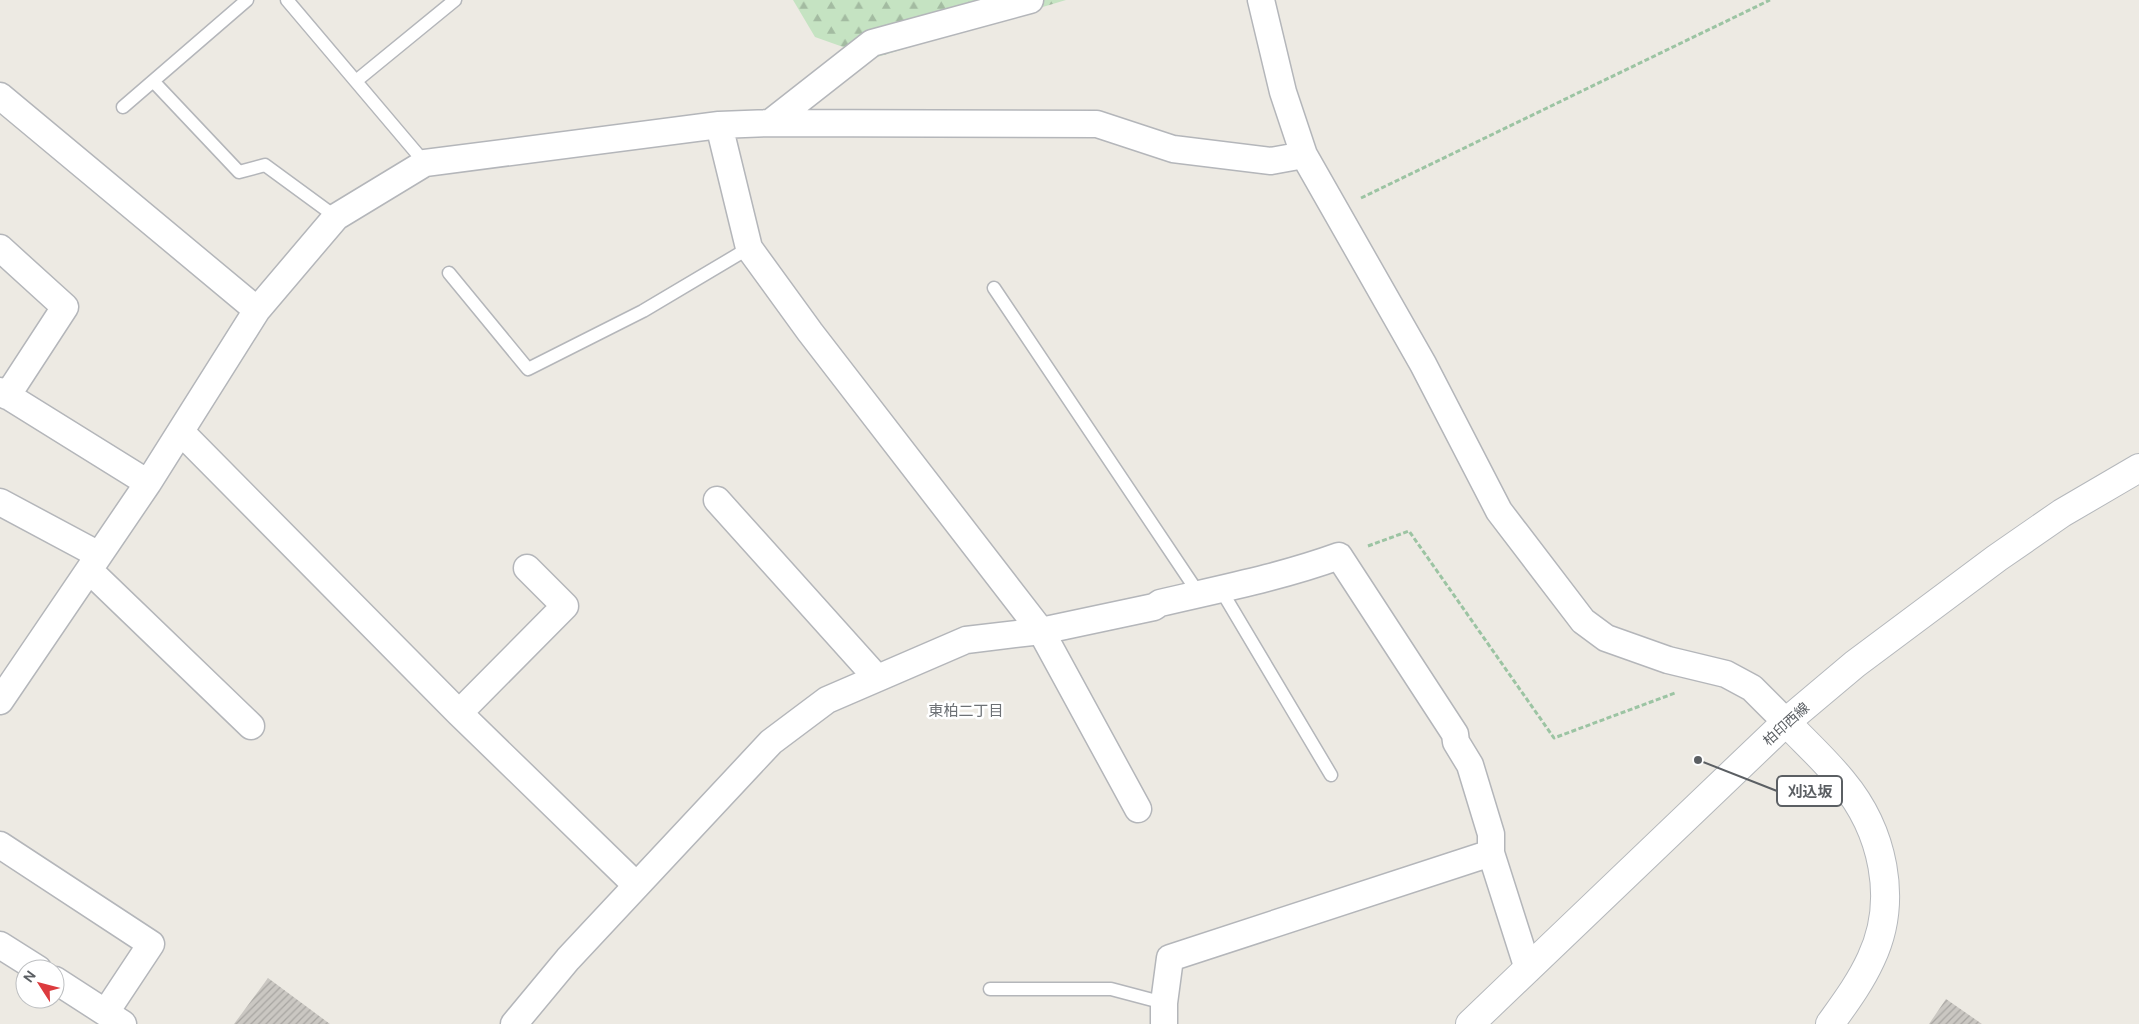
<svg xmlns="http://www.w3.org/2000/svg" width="2139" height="1024" viewBox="0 0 2139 1024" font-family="'DM Sans','Noto Sans JP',sans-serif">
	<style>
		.forest { fill: url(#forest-firs) }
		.building { fill: url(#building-hatch) }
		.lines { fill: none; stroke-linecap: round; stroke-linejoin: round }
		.lane-casing { stroke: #b4b6ba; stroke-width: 15 }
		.street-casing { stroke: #b4b6ba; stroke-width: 29 }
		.secondary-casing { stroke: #b5b8bc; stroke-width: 30 }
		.path { stroke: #9cc4a3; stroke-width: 3; stroke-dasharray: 5 2.5; stroke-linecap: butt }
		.lane { stroke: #fff; stroke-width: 12 }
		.street { stroke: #fff; stroke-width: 26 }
		.secondary { stroke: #fff; stroke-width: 28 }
		.labels { text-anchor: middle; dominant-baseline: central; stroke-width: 5; stroke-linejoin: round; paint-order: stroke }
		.street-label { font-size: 14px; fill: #5b5f63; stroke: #fff }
		.neighbourhood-label { font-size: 15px; fill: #6d7175; stroke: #fff }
		.leader { fill: none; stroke: #5b5f63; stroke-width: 2 }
		.callout-dot { fill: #5b5f63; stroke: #fff; stroke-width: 2 }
		.callout { fill: #fff; stroke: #5b5f63; stroke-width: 2 }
		.callout-label { font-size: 15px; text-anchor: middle; font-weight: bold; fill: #5b5f63 }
	</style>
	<defs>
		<pattern id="forest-firs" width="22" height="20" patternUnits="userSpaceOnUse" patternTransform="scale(1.25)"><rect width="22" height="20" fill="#c5e3c2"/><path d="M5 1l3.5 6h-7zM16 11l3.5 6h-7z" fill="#a3bba1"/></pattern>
		<pattern id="building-hatch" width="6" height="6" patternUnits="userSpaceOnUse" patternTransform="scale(1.25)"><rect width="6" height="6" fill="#cac7c2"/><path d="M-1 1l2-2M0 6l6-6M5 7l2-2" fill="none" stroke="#a7a5a1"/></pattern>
	</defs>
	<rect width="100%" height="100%" fill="#edeae3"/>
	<path class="forest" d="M 793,0 L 1066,0 L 874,58 L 815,37 Z"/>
	<path class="building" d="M 268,978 L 330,1024 L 234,1024 Z
		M 1946,999 L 1982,1024 L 1929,1024 Z"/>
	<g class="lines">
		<g class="lane-casing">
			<path id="lane" d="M 287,0 L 425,163
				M 153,81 L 239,172 L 265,165 L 336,217
				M 356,81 L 455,0
				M 123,107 L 247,0
				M 449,273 L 528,369 L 643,311 L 749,248
				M 994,288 L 1199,594
				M 1221,590 L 1331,775
				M 990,989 L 1111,989 L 1164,1003"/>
		</g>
		<g class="street-casing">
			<path id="street" d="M 1261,0 L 1283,92 L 1304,155 L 1423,364 L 1499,511 L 1583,621 L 1606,638 L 1668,660 L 1726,674 L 1752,688 L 1786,722
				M 0,96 L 257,310
				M 770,123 L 872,43 L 1030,0
				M 0,248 L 65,307 L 7,396
				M 0,391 L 148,483
				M 181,432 L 459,713 L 636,885
				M 717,500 L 877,678
				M 0,502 L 99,555
				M 89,570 L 251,726
				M 0,701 L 148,483 L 257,310 L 336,217 L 425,163 L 719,125 L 770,123 L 1097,124 L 1173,149 L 1271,161 L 1304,155
				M 459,713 L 565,606 L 527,568
				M 1138,809 L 1041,631 L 1154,607 L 1160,603 C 1220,589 1281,577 1339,556 L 1455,734 L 1456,742 L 1470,765 L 1491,834 L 1491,853 L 1528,969
				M 0,845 L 151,944 L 106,1012
				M 0,945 L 38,969
				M 55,980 L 123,1024
				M 514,1024 L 568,959 L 771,742 L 827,700 L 966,640 L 1041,631 L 810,332 L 749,248 L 719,125
				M 1164,1024 L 1164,1003 L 1170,958 L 1491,853"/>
		</g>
		<g class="secondary-casing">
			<path id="secondary" d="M 1786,722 C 1805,742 1825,760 1842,781 C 1883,830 1899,900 1871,959 C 1860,983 1845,1003 1830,1024
				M 1470,1024 L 1786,722 L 1855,664 L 1997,558 L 2062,513 L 2139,468"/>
		</g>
		<path class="path" d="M 1361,198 L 1770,0
			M 1368,546 L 1409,531 L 1554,738 L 1675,693"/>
		<use href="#lane" class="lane"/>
		<use href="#street" class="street"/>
		<use href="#secondary" class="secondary"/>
	</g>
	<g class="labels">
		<g class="street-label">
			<text transform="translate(1786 724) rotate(-42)">柏印西線</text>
		</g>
		<g class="neighbourhood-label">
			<text x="966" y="711">東柏二丁目</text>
		</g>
	</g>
	<path class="leader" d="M1698 760L1777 791"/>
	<circle class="callout-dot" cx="1698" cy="760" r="5"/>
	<rect class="callout" x="1777" y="776" width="65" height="30" rx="5"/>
	<g class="callout-label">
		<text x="1810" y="797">刈込坂</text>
	</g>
	<g transform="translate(40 984) rotate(306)"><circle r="24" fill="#ffffff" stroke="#bdbfc1"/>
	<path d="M0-4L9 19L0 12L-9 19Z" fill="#dc3b3e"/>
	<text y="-8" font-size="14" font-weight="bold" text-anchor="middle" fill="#5b5f63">N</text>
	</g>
</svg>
